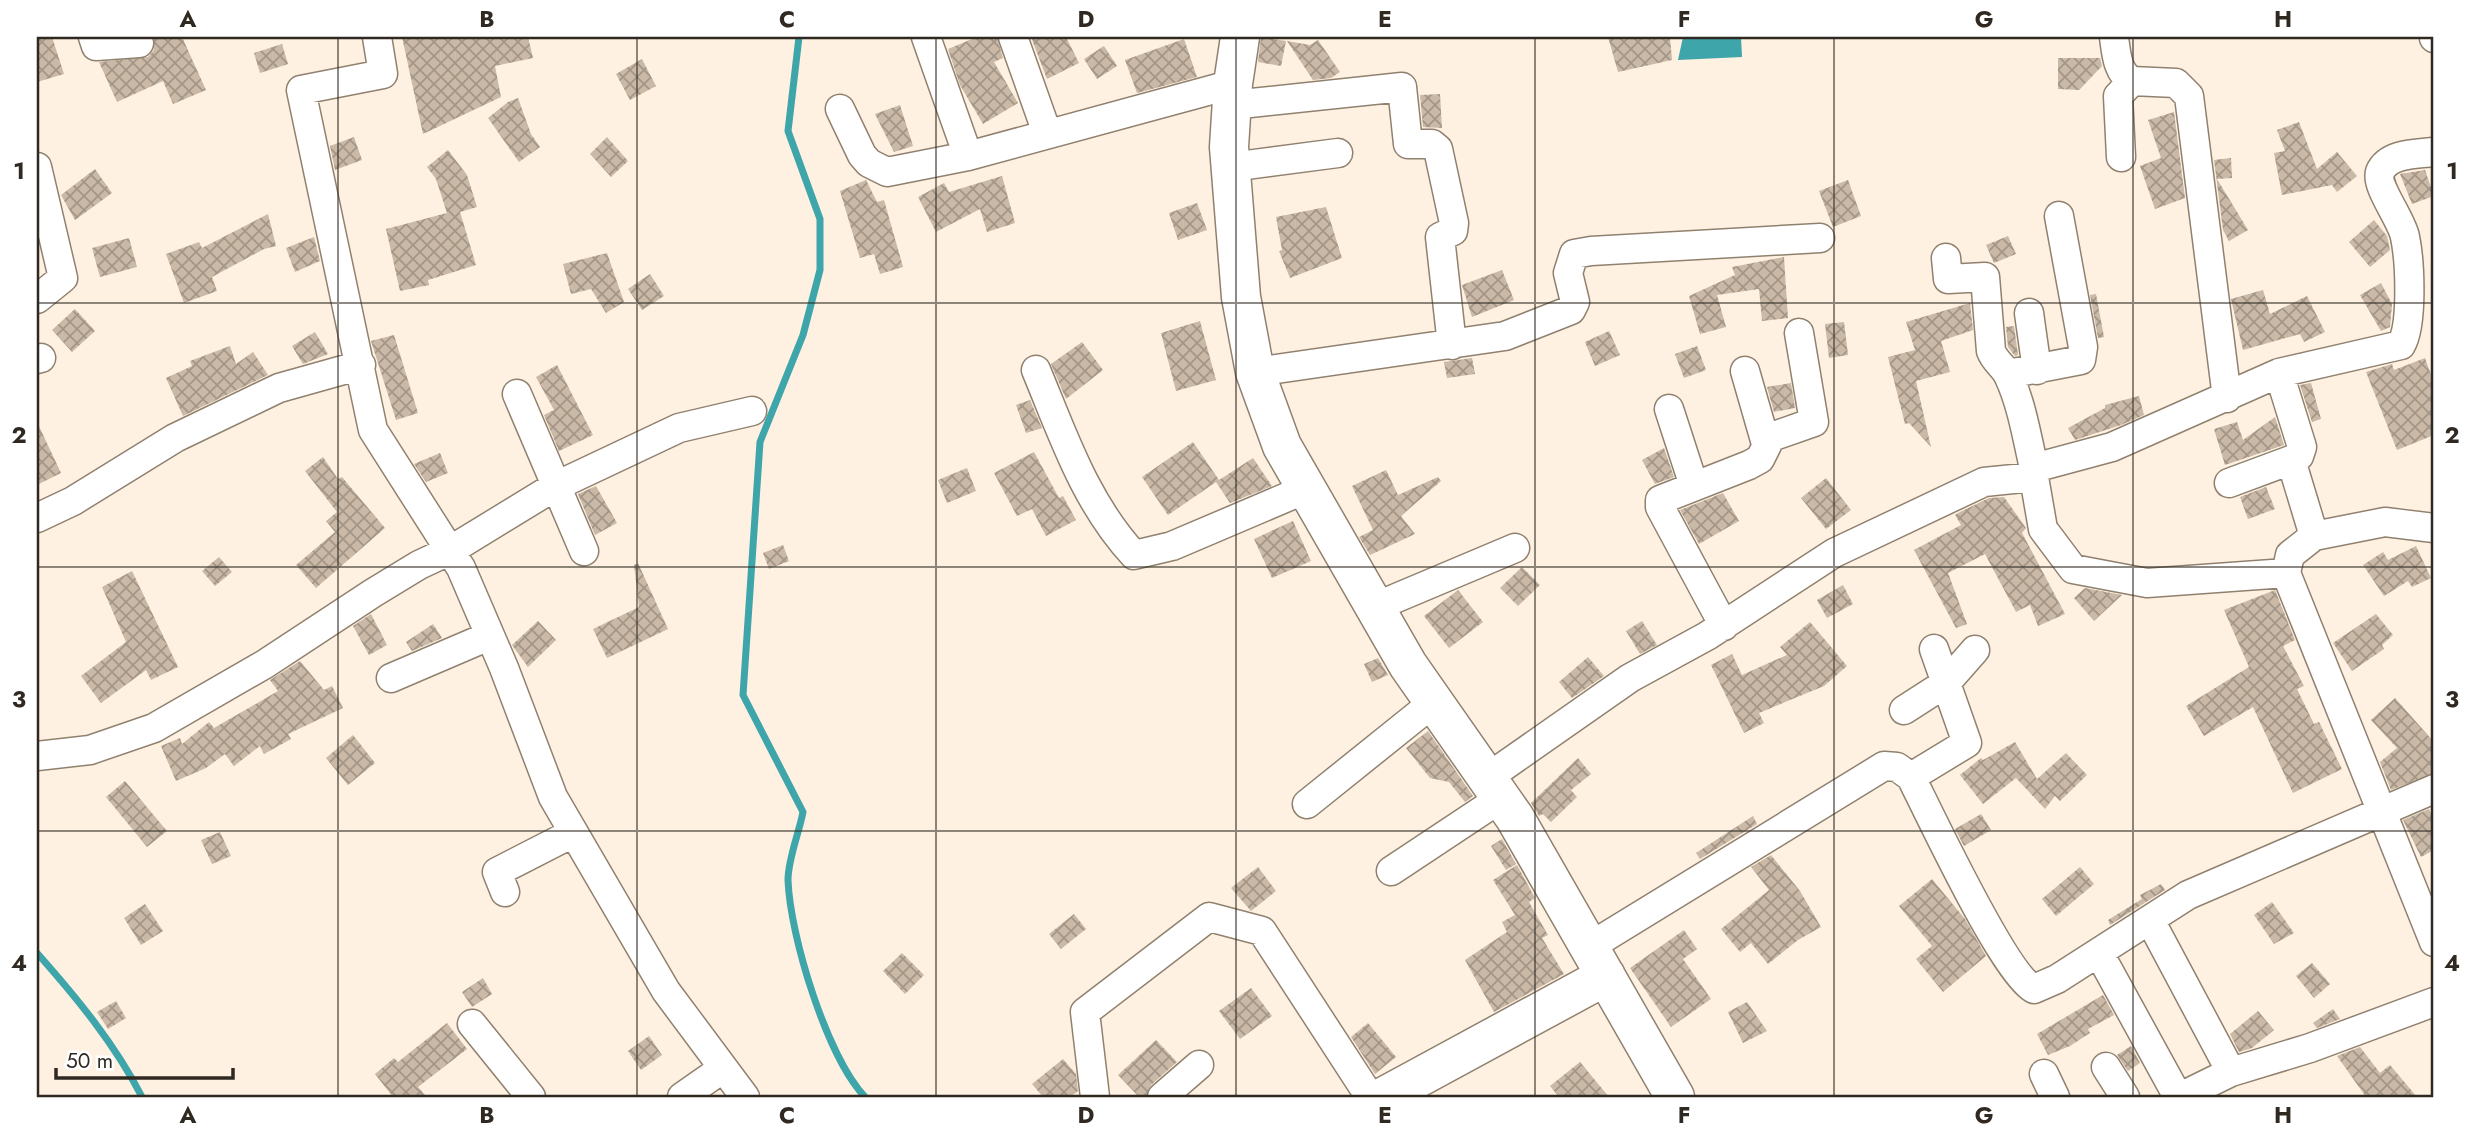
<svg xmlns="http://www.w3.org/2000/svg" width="2471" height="1134" viewBox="0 0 2471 1134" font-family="Jost,sans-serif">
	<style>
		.water { fill: #3ea5aa }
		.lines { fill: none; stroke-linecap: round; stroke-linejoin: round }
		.stream { stroke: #3ea5aa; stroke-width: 7 }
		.building { fill: url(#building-cross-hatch) }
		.street-casing { stroke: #90816f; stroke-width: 31 }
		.secondary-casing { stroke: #90816f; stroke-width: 41 }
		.street { stroke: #fff; stroke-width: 28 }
		.secondary { stroke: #fff; stroke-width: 38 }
		.grid { fill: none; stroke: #302922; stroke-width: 2; stroke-opacity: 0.55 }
		.neatline { fill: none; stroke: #302922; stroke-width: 2.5 }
		.grid-label { font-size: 23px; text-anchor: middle; font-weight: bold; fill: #302922 }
	</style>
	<defs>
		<pattern id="building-cross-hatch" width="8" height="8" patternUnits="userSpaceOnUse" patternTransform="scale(1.75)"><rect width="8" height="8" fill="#c9b9a6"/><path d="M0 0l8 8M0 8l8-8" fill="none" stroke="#a49687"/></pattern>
	</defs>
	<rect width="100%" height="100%" fill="#fff1e1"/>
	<path class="water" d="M 1683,37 L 1741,37 L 1742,57 L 1678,60 Z"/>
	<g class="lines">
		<path class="stream" d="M 799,37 L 788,131 L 820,219 L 820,270 L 803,335 L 760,442 L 743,695 L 803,812 C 799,833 788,859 788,880 C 790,936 827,1057 865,1097
			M 37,953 C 76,997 115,1044 142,1097"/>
	</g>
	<path class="building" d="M 37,37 L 52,37 L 64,74 L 37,82 Z
		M 154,37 L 182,37 L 206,90 L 173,104 L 163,81 L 117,102 L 99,62 L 148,57 L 154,50 Z
		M 402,37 L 528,37 L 533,58 L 495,66 L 501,97 L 423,134 Z
		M 977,37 L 997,37 L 1003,58 L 994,62 L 1018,103 L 983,124 L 960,85 L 948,49 Z
		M 1031,37 L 1066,37 L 1079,63 L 1047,79 Z
		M 1261,37 L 1286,41 L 1281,66 L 1258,62 Z
		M 1608,37 L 1670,37 L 1672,60 L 1618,72 Z
		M 1184,39 L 1197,77 L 1137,93 L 1125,60 Z
		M 1318,40 L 1340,72 L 1331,78 L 1313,80 L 1287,41 L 1310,45 Z
		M 282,44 L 288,64 L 260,73 L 254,53 Z
		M 1104,46 L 1117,66 L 1097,79 L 1084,59 Z
		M 2058,58 L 2100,58 L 2102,66 L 2079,90 L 2058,89 Z
		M 642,59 L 656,86 L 630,100 L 616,74 Z
		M 1440,94 L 1442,128 L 1423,127 L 1420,95 Z
		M 518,98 L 531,134 L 540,147 L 519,162 L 488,118 L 508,102 Z
		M 900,105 L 913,146 L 894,152 L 875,114 Z
		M 2174,112 L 2185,198 L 2155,209 L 2140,166 L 2161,158 L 2148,120 Z
		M 2299,122 L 2317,169 L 2337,152 L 2357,176 L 2337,192 L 2332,185 L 2282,195 L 2274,153 L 2285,151 L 2277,130 Z
		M 354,137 L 362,160 L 335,170 L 330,146 Z
		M 607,137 L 628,161 L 611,177 L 590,154 Z
		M 448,150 L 467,175 L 477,207 L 460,212 L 476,265 L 428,280 L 429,285 L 400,291 L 386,229 L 447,213 L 436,179 L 427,167 Z
		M 2231,158 L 2232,178 L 2217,179 L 2248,230 L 2229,241 L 2223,230 L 2214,160 Z
		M 95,169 L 112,193 L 75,220 L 61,195 Z
		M 2425,170 L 2434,196 L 2412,204 L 2400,174 Z
		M 1002,176 L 1015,223 L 987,232 L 980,209 L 936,232 L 918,197 L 944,183 L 949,192 Z
		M 866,180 L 877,202 L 884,200 L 903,267 L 880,274 L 874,254 L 860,258 L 840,191 Z
		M 1848,180 L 1861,216 L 1833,227 L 1819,191 Z
		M 1197,203 L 1207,230 L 1178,240 L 1169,213 Z
		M 1326,207 L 1342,258 L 1290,278 L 1279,251 L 1282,250 L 1276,217 Z
		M 268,214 L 276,246 L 264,249 L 212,277 L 217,291 L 184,303 L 166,254 L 199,242 L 202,248 Z
		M 2374,220 L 2387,236 L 2390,250 L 2370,267 L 2349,242 Z
		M 2008,236 L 2016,254 L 1994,263 L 1986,245 Z
		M 314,237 L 320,261 L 295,272 L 286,248 Z
		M 129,238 L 137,267 L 100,277 L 92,248 Z
		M 607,253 L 624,302 L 606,313 L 591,289 L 571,294 L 563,264 Z
		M 1784,257 L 1788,318 L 1762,321 L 1759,289 L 1717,295 L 1726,327 L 1700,334 L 1689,296 L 1735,275 L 1732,267 Z
		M 1502,270 L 1514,300 L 1472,317 L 1462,285 Z
		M 650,274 L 664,296 L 642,310 L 628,289 Z
		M 2381,283 L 2392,304 L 2390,327 L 2381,331 L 2360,295 Z
		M 2263,290 L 2270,314 L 2307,296 L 2325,332 L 2304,342 L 2300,334 L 2243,350 L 2231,299 Z
		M 2096,294 L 2104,337 L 2098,338 L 2090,295 Z
		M 1970,303 L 1973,330 L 1941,341 L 1950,372 L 1916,381 L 1931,447 L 1909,423 L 1905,424 L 1888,357 L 1915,350 L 1906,322 Z
		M 75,309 L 95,331 L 72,352 L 52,330 Z
		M 1200,321 L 1216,380 L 1176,391 L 1161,333 Z
		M 1844,322 L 1848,355 L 1829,358 L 1825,324 Z
		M 2014,326 L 2018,355 L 2015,356 L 2008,347 L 2006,327 Z
		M 1609,331 L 1620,355 L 1595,366 L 1585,342 Z
		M 315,332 L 328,354 L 303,364 L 292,346 Z
		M 394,335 L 418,413 L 396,420 L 371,341 Z
		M 1082,342 L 1103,370 L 1066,399 L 1051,364 Z
		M 230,346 L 236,364 L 253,352 L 268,375 L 183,416 L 166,378 L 192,366 L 190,361 Z
		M 1697,346 L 1706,370 L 1684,378 L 1675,354 Z
		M 1472,358 L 1475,374 L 1447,378 L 1444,362 Z
		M 2425,358 L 2434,383 L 2434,435 L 2397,450 L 2366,372 L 2392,364 L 2394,370 Z
		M 557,365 L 593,435 L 559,451 L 544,415 L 554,410 L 536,377 Z
		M 1791,383 L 1795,408 L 1774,412 L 1767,387 Z
		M 2311,383 L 2321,419 L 2312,422 L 2300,385 Z
		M 2139,396 L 2144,415 L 2121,425 L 2075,440 L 2068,428 L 2105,408 L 2105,405 Z
		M 1030,400 L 1042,428 L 1026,433 L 1016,405 Z
		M 2275,417 L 2284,445 L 2225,465 L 2214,429 L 2237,422 L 2243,440 Z
		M 37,422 L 61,473 L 37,485 Z
		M 1193,442 L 1219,480 L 1168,515 L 1142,477 Z
		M 1664,448 L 1674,477 L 1655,484 L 1642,460 Z
		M 1034,452 L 1059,498 L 1063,496 L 1076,520 L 1046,536 L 1032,509 L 1017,516 L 994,473 Z
		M 440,453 L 448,473 L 426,482 L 414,464 Z
		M 323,457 L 338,479 L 342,477 L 385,528 L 316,588 L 296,565 L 335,532 L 326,521 L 337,512 L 305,471 Z
		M 1253,458 L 1272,486 L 1230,503 L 1216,482 Z
		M 967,468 L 976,491 L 947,503 L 938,480 Z
		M 1386,470 L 1398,495 L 1438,477 L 1441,481 L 1401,516 L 1415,534 L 1370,555 L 1359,537 L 1373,530 L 1352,486 Z
		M 1826,478 L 1851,510 L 1826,529 L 1801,498 Z
		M 596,486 L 617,523 L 595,535 L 578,494 Z
		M 2266,487 L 2275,509 L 2248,519 L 2240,497 Z
		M 1723,493 L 1739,521 L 1699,544 L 1680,510 Z
		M 2004,497 L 2026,528 L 2022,533 L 2065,614 L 2038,626 L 2030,605 L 2016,612 L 1985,554 L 1948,573 L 1967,624 L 1956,628 L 1914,550 L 1961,525 L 1955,515 L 1960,512 L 1989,498 Z
		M 1293,521 L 1311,561 L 1272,578 L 1254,539 Z
		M 783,545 L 789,561 L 769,569 L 763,553 Z
		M 2416,546 L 2431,578 L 2412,587 L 2408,581 L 2384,596 L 2363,565 L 2383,552 L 2388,560 Z
		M 219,557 L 232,572 L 215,586 L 202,571 Z
		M 638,563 L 668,629 L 607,658 L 593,629 L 639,607 L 634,565 Z
		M 1522,567 L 1540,585 L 1518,606 L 1500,588 Z
		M 132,571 L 178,667 L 151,680 L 146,670 L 101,703 L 81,676 L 126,642 L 102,587 Z
		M 1843,585 L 1853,604 L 1827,618 L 1817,600 Z
		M 2085,588 L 2122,595 L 2094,621 L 2074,598 Z
		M 1458,590 L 1483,622 L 1449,648 L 1424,616 Z
		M 2275,590 L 2295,640 L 2283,646 L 2304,686 L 2297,689 L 2314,724 L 2319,722 L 2342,769 L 2293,793 L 2253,707 L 2204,736 L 2186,706 L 2249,667 L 2224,610 Z
		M 371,614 L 387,645 L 369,655 L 353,626 Z
		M 2376,614 L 2393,635 L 2382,645 L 2384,649 L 2352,671 L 2333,643 Z
		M 538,621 L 556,640 L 528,667 L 512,645 Z
		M 1642,621 L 1657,645 L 1640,654 L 1626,631 Z
		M 1810,622 L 1847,666 L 1824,686 L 1759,713 L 1764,723 L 1744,733 L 1711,665 L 1732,654 L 1742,675 L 1787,655 L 1780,647 Z
		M 433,624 L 442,638 L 412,651 L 406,642 Z
		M 1588,657 L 1604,676 L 1572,698 L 1559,682 Z
		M 1378,658 L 1388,675 L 1372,682 L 1364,664 Z
		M 300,661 L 324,690 L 332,686 L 343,708 L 288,734 L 291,739 L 264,754 L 260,746 L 234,766 L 225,754 L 206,768 L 176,781 L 161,746 L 180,738 L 182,744 L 209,722 L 214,728 L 278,691 L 270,680 Z
		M 2395,698 L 2434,742 L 2434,773 L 2391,790 L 2380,762 L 2397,748 L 2371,720 Z
		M 1428,731 L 1473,796 L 1465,802 L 1449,782 L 1430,778 L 1406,748 Z
		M 353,735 L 375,763 L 348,785 L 326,758 Z
		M 2015,742 L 2037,779 L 2066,753 L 2087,775 L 2060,801 L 2055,796 L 2045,809 L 2016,778 L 1983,804 L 1960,775 L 1981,758 L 1983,760 Z
		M 1578,758 L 1591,774 L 1571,790 L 1577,797 L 1551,822 L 1543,814 L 1539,816 L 1531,803 Z
		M 125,781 L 167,831 L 147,847 L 106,797 Z
		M 2429,809 L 2434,820 L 2434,850 L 2421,857 L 2403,820 Z
		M 1981,814 L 1991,830 L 1964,846 L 1955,829 Z
		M 1753,816 L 1757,824 L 1700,859 L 1696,853 Z
		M 220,832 L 231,856 L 212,864 L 201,840 Z
		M 1502,839 L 1516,864 L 1506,870 L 1491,846 Z
		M 1771,855 L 1800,891 L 1821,927 L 1798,940 L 1768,964 L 1751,943 L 1740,952 L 1721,929 L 1769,890 L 1751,867 Z
		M 1517,865 L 1535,898 L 1529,902 L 1548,935 L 1542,938 L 1564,974 L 1494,1012 L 1465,960 L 1507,932 L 1502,922 L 1515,915 L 1493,880 Z
		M 1258,867 L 1276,891 L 1251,911 L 1231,888 Z
		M 2080,867 L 2094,884 L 2056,916 L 2042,899 Z
		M 1932,879 L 1965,919 L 1986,956 L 1943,992 L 1916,959 L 1932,946 L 1899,906 Z
		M 2161,884 L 2165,890 L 2110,925 L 2108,920 L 2142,899 L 2140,895 Z
		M 2272,902 L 2294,933 L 2274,944 L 2254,915 Z
		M 145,904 L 163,931 L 141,945 L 124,918 Z
		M 1074,914 L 1086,929 L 1061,949 L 1049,934 Z
		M 1684,930 L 1697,949 L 1683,959 L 1711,999 L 1671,1027 L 1630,968 Z
		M 902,953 L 924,975 L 905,994 L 883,971 Z
		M 2312,963 L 2330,984 L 2314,998 L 2296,976 Z
		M 483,978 L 492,994 L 472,1007 L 462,992 Z
		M 1251,988 L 1272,1016 L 1240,1039 L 1219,1011 Z
		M 2103,995 L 2114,1015 L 2088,1029 L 2090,1033 L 2070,1046 L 2048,1055 L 2037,1034 Z
		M 116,1001 L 126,1018 L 108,1029 L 97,1012 Z
		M 1747,1002 L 1767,1031 L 1743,1043 L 1728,1012 Z
		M 2333,1009 L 2340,1019 L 2317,1028 L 2313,1023 Z
		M 2258,1011 L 2274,1030 L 2252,1048 L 2239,1052 L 2230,1034 Z
		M 447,1023 L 467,1049 L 418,1087 L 427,1097 L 393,1097 L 375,1074 L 394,1058 L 398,1062 Z
		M 1368,1023 L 1396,1057 L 1375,1074 L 1351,1037 Z
		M 649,1036 L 662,1055 L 641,1070 L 628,1051 Z
		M 1156,1040 L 1177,1062 L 1151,1085 L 1146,1097 L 1139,1097 L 1118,1075 Z
		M 2131,1046 L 2140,1063 L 2128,1071 L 2117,1055 Z
		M 2360,1047 L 2380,1073 L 2390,1065 L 2417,1097 L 2366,1097 L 2337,1056 Z
		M 1063,1059 L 1076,1074 L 1078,1091 L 1070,1097 L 1043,1097 L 1032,1084 Z
		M 1580,1062 L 1609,1097 L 1559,1097 L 1550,1086 Z"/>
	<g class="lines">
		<g class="street-casing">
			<path id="street" d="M 93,37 L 96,46 L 139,43
				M 377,37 L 383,74 L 301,90 L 373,430 L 461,568 L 504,668 L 553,797 L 666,991 L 745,1097
				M 926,37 L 968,156
				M 1013,37 L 1047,133
				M 2114,37 C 2116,52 2117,73 2132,81 L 2176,83 L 2189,96 L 2227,398
				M 2434,37 L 2434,38
				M 1232,105 L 1402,87 L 1408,144 L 1432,144 L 1438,149 L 1454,223 L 1453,231 L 1440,237 L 1452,345
				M 840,109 L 862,155 L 869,163 L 887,172 L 968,156 L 1233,84
				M 2121,157 L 2118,96 L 2132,81
				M 37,167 L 63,278 L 37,299
				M 1231,167 L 1338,153
				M 1946,258 L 1948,279 L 1985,277 L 1991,351 C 1995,362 2005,367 2009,377 C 2022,405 2027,438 2034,468
				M 2029,313 L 2037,370
				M 37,359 L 41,358
				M 1036,370 C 1063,435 1085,502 1134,555 L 1172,546 L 1306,489
				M 1745,371 L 1766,444
				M 1255,372 L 1505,336 L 1571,310 L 1575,302 L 1568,273 L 1574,254 L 1591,251 L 1820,238
				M 2279,373 L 2302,447 L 2299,456 L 2291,460 L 2314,536
				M 2008,374 L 2081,360 L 2083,347 L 2059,216
				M 517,394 L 584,551
				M 1669,409 L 1694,486
				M 2034,477 L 2043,529 L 2073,569 L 2147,583 L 2286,573 L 2290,555 L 2314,536 L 2385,522 L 2434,528
				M 2229,483 L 2291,460
				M 37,518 L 73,501 L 175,438 L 279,388 L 361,365
				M 2286,573 L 2434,942
				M 1375,607 L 1515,548
				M 1724,626 L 1660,507 L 1660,500 L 1749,465 L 1760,459 L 1771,437 L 1814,422 L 1799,333
				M 391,678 L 489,636
				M 1904,710 L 1946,683 L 1975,650
				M 37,756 L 90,750 L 154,728 L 265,664 L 373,593 L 419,565 L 451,550 L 554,487 L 679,428 L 752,411
				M 1911,777 L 1967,743 L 1934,649
				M 1487,778 L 1630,678 L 1707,636 L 1834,553 L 1984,482 L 2034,477 L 2034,468 L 2112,447 L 2279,373 L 2401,345 C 2413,325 2410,261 2405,237 C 2402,220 2375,186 2380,172 C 2388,153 2417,154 2434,152
				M 1307,804 L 1434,702
				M 1391,871 L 1501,798
				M 505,892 L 497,872 L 573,833
				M 2150,920 L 2231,1072
				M 1589,947 L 1884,766 L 1897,767 L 1911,777 C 1930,815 2005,975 2034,989 L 2057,979 L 2188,895 L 2434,789
				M 2099,953 L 2178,1097
				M 472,1024 L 531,1097
				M 2106,1067 L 2125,1097
				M 2044,1074 L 2055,1097
				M 682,1097 L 722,1069
				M 1095,1097 L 1085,1012 L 1209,917 L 1262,931 L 1370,1097
				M 1162,1097 L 1199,1065
				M 2180,1097 L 2231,1072 L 2310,1048 L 2434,1002"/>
		</g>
		<g class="secondary-casing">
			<path id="secondary" d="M 1240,37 L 1233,84 L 1229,147 L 1241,297 L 1255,372 L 1282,446 L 1408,665 L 1515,818 L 1675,1097
				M 1383,1097 L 1606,976"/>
		</g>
		<use href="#street" class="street"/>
		<use href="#secondary" class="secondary"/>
	</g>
	<path class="grid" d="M 338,37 L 338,1097M 637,37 L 637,1097M 936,37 L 936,1097M 1236,37 L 1236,1097M 1535,37 L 1535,1097M 1834,37 L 1834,1097M 2133,37 L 2133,1097M 37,303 L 2434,303M 37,567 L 2434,567M 37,831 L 2434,831"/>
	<rect width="2471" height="1134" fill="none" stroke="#ffffff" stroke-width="77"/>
	<path d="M56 1068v10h177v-10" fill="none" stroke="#302922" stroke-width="3.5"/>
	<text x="66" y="1068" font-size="21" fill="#302922" stroke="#ffffff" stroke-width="5" paint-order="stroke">50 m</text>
	<rect x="38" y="38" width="2394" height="1058" class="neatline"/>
	<g class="grid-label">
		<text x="188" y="27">A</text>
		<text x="487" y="27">B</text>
		<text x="787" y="27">C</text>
		<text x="1086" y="27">D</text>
		<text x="1385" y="27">E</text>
		<text x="1684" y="27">F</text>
		<text x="1984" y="27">G</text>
		<text x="2283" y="27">H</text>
		<text x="19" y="179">1</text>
		<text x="2452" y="179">1</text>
		<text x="19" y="443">2</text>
		<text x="2452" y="443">2</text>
		<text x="19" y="707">3</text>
		<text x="2452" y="707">3</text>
		<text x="19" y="971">4</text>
		<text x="2452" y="971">4</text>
		<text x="188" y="1123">A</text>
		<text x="487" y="1123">B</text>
		<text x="787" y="1123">C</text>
		<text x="1086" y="1123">D</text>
		<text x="1385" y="1123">E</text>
		<text x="1684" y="1123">F</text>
		<text x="1984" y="1123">G</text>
		<text x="2283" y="1123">H</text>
	</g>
</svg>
